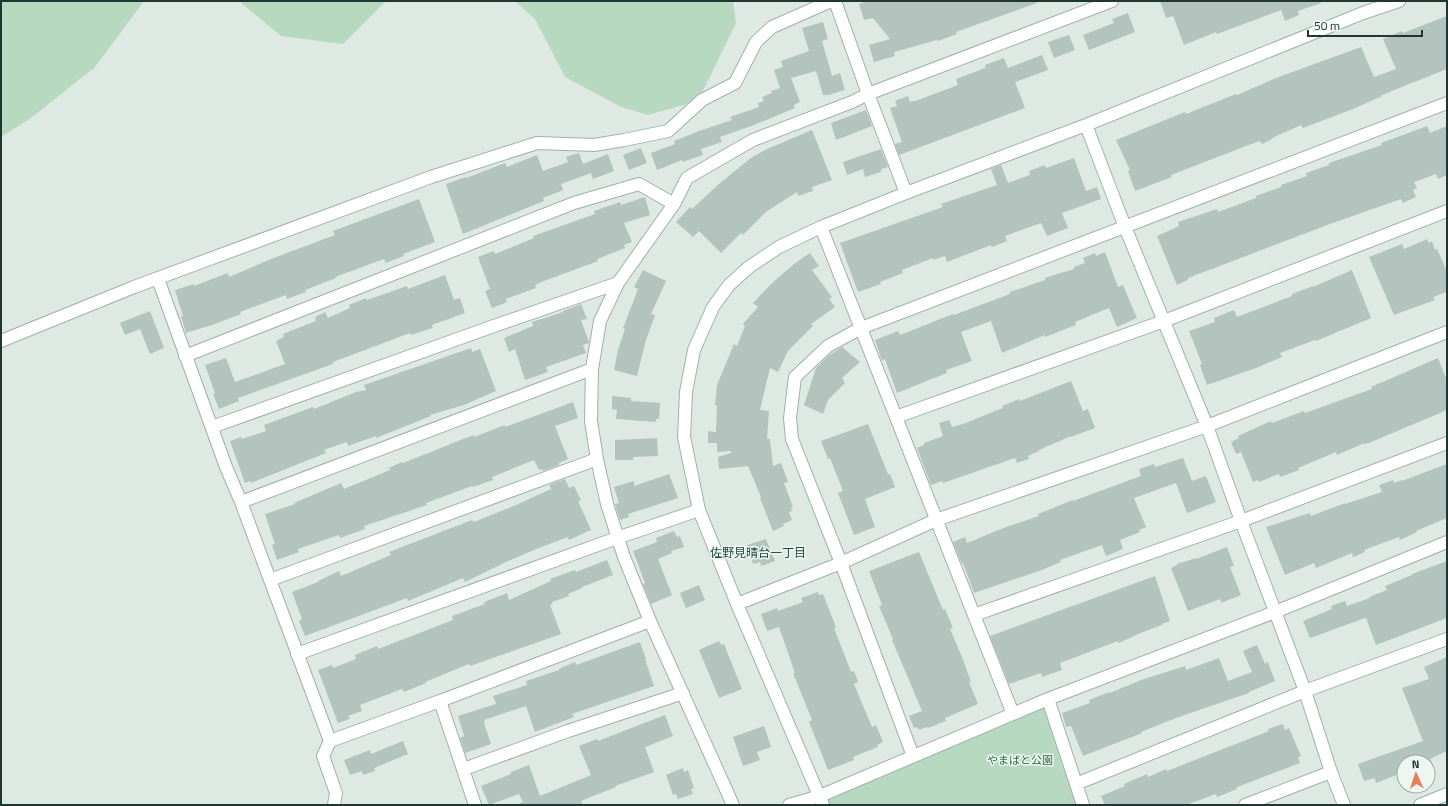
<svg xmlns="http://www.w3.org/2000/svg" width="1448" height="806" viewBox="0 0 1448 806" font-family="'Titillium Web','Noto Sans JP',sans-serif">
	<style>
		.green { fill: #b7d9c0 }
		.building { fill: #b3c3bd }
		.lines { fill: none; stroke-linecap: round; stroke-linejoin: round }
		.street-casing { stroke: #a1b0ab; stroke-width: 14 }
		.secondary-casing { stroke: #9eb4ac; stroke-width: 14 }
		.street { stroke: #fff; stroke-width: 12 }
		.secondary { stroke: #fff; stroke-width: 12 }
		.labels { text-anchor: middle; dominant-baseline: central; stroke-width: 3; stroke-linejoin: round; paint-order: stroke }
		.park-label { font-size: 11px; fill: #2d6c45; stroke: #eef6f2 }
		.neighbourhood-label { font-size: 12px; fill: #1d483e; stroke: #eef6f2 }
	</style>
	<rect width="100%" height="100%" fill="#dee9e4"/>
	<path class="green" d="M 1,1 L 144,1 L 95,67 L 31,118 L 1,137 Z
		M 239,1 L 386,1 L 343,44 L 281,36 Z
		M 515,1 L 733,1 L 736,23 L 698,101 L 648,115 L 621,107 L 565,77 L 535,19 Z
		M 1048,699 L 1083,805 L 823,805 L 820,796 Z"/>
	<path class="building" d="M 867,1 L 1037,1 L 1037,3 L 956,32 L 957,34 L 938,41 L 937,40 L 894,52 L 895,56 L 874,62 L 869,45 L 890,39 L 873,18 L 864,20 L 859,4 Z
		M 1160,1 L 1321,1 L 1321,3 L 1298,11 L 1299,15 L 1285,21 L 1281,10 L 1217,34 L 1216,32 L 1184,45 L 1173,16 L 1166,18 Z
		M 1128,13 L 1135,32 L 1089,50 L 1083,35 L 1114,23 L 1112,19 Z
		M 1447,16 L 1447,69 L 1382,95 L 1382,96 L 1353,109 L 1303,128 L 1301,125 L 1272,138 L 1272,139 L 1262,144 L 1260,141 L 1246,146 L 1171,175 L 1172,177 L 1135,191 L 1128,171 L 1130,170 L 1116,140 L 1185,112 L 1186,114 L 1236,94 L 1237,95 L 1276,78 L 1361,47 L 1374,77 L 1396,69 L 1383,39 L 1402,31 L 1403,33 Z
		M 823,22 L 828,39 L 822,41 L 832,76 L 840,73 L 845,90 L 828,95 L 823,95 L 816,71 L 791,78 L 800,102 L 794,105 L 795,108 L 754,125 L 720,137 L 722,142 L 701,149 L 703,155 L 682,162 L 682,160 L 657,170 L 651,153 L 675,144 L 674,141 L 699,131 L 732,120 L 730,117 L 759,107 L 758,103 L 764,101 L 762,97 L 772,93 L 771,91 L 780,88 L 774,70 L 783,67 L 781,61 L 809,51 L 802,28 Z
		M 1069,35 L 1075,50 L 1054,58 L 1048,42 Z
		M 1042,55 L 1048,70 L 1015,82 L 1025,108 L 899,155 L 895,144 L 902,142 L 890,108 L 897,106 L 895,101 L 908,96 L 910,102 L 918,100 L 958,85 L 956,79 L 985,68 L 985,65 L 1004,58 L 1008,68 Z
		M 866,110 L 872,126 L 836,140 L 831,123 Z
		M 1427,126 L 1430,133 L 1447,126 L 1447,175 L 1438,179 L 1436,174 L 1414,182 L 1417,188 L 1413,190 L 1416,197 L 1403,203 L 1401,199 L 1330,224 L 1188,278 L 1188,280 L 1177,285 L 1157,236 L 1179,226 L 1178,222 L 1217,209 L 1218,212 L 1256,198 L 1256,196 L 1281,187 L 1281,185 L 1307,176 L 1306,173 L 1329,165 L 1329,163 L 1382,145 L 1381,143 Z
		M 812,130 L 832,180 L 812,187 L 813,191 L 798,196 L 797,192 L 766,212 L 743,235 L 741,233 L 721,253 L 699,231 L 693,237 L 676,222 L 690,207 L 692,209 L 720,183 L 751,158 L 765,150 Z
		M 641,148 L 647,163 L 629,170 L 623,155 Z
		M 881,149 L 888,167 L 881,169 L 881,172 L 865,177 L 863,169 L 847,175 L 843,162 Z
		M 579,153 L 583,164 L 608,154 L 614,171 L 593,179 L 591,173 L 561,184 L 563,190 L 543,198 L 544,201 L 463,234 L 446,184 L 466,177 L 466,178 L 505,163 L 507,167 L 537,155 L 543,171 L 568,162 L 566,157 Z
		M 1074,158 L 1086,191 L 1097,187 L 1101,199 L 1062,213 L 1068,228 L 1047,236 L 1041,223 L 1005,236 L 1007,241 L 992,247 L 991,245 L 947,262 L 945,256 L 933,260 L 933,258 L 902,270 L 903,273 L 880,282 L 881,284 L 858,292 L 840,243 L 943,207 L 941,204 L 997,185 L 991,169 L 1001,165 L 1008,183 L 1030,175 L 1029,171 L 1045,165 L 1046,168 Z
		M 645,197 L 650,215 L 624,223 L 632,242 L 624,245 L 625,248 L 597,259 L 598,261 L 544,281 L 535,285 L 536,288 L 506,299 L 507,302 L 492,308 L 485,291 L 490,289 L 478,257 L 494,251 L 495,254 L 534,238 L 533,236 L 595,214 L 594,211 L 620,202 L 621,205 Z
		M 419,199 L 435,242 L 403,254 L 404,256 L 386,263 L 384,259 L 335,277 L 336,278 L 305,290 L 306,292 L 287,299 L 286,295 L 240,312 L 241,314 L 212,325 L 186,333 L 181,317 L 183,316 L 175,290 L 194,284 L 194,286 L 228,273 L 229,277 L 271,259 L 335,235 L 333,231 Z
		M 1427,239 L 1429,243 L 1432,241 L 1435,250 L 1437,249 L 1447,271 L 1447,292 L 1433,297 L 1435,300 L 1394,315 L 1369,257 L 1402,244 L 1404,249 Z
		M 1105,252 L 1118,287 L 1123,285 L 1137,318 L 1117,327 L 1109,308 L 1075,322 L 1076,325 L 1045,337 L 1045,335 L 1002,353 L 991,321 L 961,332 L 972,361 L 946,370 L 947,373 L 897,393 L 885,359 L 882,361 L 875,340 L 898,331 L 900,335 L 953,314 L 954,315 L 1010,294 L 1010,292 L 1045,280 L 1045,278 L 1054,275 L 1074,269 L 1074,267 L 1085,263 L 1083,258 L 1095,253 L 1096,256 Z
		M 810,253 L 819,266 L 812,270 L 832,297 L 829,299 L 835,307 L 811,324 L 813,326 L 788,351 L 778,372 L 770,368 L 760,410 L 769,411 L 767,439 L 770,439 L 773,466 L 781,463 L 788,482 L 784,483 L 793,507 L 791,508 L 792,511 L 789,512 L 792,520 L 783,524 L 784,526 L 773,531 L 760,498 L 761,497 L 748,466 L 719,469 L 718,457 L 731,453 L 731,451 L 717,452 L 717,443 L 708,443 L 708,431 L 716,432 L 717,406 L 715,405 L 717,385 L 734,344 L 737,346 L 745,326 L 743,324 L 758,307 L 753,303 L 771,284 L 794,264 Z
		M 643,270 L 666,281 L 651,314 L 655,315 L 646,340 L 637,376 L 614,370 L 618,350 L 625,329 L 623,328 L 638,289 L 634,287 Z
		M 1352,270 L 1371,318 L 1316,341 L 1315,340 L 1280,353 L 1282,357 L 1256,368 L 1207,385 L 1200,365 L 1202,364 L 1189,331 L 1215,322 L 1214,318 L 1234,310 L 1237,317 L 1292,296 L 1292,294 L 1313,286 L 1313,287 Z
		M 445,275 L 454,300 L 460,298 L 465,313 L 432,325 L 433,328 L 411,335 L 410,333 L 333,362 L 333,364 L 238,398 L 239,401 L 219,409 L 213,394 L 215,393 L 205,365 L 226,358 L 235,382 L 285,364 L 276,341 L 284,337 L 283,334 L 316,321 L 315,317 L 325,312 L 328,318 L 350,308 L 349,305 L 366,298 L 367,300 L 407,286 L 408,289 Z
		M 581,304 L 587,319 L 581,320 L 589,342 L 589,343 L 583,345 L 586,353 L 546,367 L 548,372 L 525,380 L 515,349 L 509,352 L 504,338 L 533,326 L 532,322 L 563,312 L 563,311 Z
		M 150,311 L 164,348 L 150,354 L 140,329 L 125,335 L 120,323 Z
		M 842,347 L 860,362 L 842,378 L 845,383 L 828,400 L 823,414 L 804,405 L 816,368 L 828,356 Z
		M 471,348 L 472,352 L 480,349 L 496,391 L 464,405 L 430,415 L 431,416 L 376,438 L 376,436 L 348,446 L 347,442 L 324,450 L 326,453 L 251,483 L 250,481 L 245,483 L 230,441 L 241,437 L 242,439 L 266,431 L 264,425 L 313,407 L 314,409 L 356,392 L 366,390 L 364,385 Z
		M 1438,358 L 1447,381 L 1447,410 L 1369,443 L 1362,444 L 1337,455 L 1336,452 L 1298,468 L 1299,470 L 1280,477 L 1279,474 L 1259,482 L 1258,480 L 1253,482 L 1241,452 L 1236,454 L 1231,442 L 1239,438 L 1238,436 L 1271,421 L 1272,423 L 1304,411 L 1305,413 L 1344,399 L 1372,389 L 1371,387 Z
		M 1071,381 L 1083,411 L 1088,409 L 1095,428 L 1071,437 L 1071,436 L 1039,450 L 1039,451 L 1028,456 L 1029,459 L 1017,463 L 1015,458 L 943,483 L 942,481 L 931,485 L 917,448 L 924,445 L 924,443 L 943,436 L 939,423 L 949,420 L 952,427 L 963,424 L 1003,408 L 1002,406 L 1019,399 L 1020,401 Z
		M 612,396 L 631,398 L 631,401 L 660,403 L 659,419 L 656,419 L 656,422 L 616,419 L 617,410 L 612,409 Z
		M 573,402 L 578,418 L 555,426 L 568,459 L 559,463 L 559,465 L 543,471 L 542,469 L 539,470 L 534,460 L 492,477 L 493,480 L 473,487 L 472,486 L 426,503 L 427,505 L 364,526 L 365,529 L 340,538 L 339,535 L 298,549 L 299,552 L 277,560 L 272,545 L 275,544 L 265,514 L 295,504 L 294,503 L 341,483 L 344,489 L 390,470 L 389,468 L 402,462 L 403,463 L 473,435 L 474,437 L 505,425 L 505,427 Z
		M 868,424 L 888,474 L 890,474 L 895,487 L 865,499 L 875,527 L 854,535 L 838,493 L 843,491 L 830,458 L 828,459 L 821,441 Z
		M 657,438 L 658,456 L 633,457 L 633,460 L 615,460 L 615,440 Z
		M 1183,458 L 1192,481 L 1206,476 L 1216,502 L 1187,513 L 1176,483 L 1134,498 L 1146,527 L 1139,530 L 1140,532 L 1120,540 L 1123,549 L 1106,556 L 1102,545 L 1060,560 L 1061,562 L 1039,571 L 974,593 L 963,563 L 962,564 L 953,542 L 965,537 L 967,543 L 1006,527 L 1039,516 L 1038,514 L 1073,500 L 1073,501 L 1141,476 L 1139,469 L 1154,464 L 1155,467 Z
		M 1447,464 L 1447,518 L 1416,531 L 1417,532 L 1400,540 L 1399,537 L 1364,550 L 1365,552 L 1353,557 L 1352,553 L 1316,568 L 1314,563 L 1285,575 L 1266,527 L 1310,513 L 1311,516 L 1345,503 L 1345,504 L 1382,492 L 1379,485 L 1393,480 L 1394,483 L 1402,480 L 1402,481 Z
		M 669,474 L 678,498 L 628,514 L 629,517 L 620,520 L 615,504 L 619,503 L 614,487 L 634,481 L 634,486 Z
		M 565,479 L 569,488 L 574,486 L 581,500 L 578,501 L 591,530 L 569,540 L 568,537 L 536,549 L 506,562 L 465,582 L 463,578 L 408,601 L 407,598 L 305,636 L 299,621 L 302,619 L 292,592 L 318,582 L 318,581 L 339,571 L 341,576 L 391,555 L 389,552 L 472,520 L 474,522 L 516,505 L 551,489 L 549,485 Z
		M 674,531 L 677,537 L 680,536 L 684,547 L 671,551 L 672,553 L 658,559 L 672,595 L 651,604 L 643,584 L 645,583 L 633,551 L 657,542 L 656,538 Z
		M 766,539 L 775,561 L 761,566 L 760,562 L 753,564 L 747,545 Z
		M 1227,547 L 1234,566 L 1230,567 L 1241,595 L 1221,603 L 1220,599 L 1188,611 L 1171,568 L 1177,565 L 1177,564 L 1196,558 L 1196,559 Z
		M 919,552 L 943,610 L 945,609 L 953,628 L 950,629 L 962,657 L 971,682 L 969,682 L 978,704 L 945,718 L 946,721 L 928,728 L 927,727 L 919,730 L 917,727 L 914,728 L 909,716 L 922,711 L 892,640 L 893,639 L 879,606 L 882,605 L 869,571 Z
		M 607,560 L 613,575 L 582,587 L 582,588 L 568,594 L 569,596 L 552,602 L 553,604 L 550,605 L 561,634 L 470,666 L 469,664 L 425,682 L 426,683 L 404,692 L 402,689 L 360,705 L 362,711 L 348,716 L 350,719 L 338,723 L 318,670 L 332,665 L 333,668 L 356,659 L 355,655 L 377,646 L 378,649 L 453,620 L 452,616 L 485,604 L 484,602 L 507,593 L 509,600 L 551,581 L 550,579 L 575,570 L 576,572 Z
		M 1447,561 L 1447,618 L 1376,645 L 1366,618 L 1365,618 L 1310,638 L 1303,621 L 1332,609 L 1331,606 L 1345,601 L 1347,606 L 1370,598 L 1369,597 L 1387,590 L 1385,586 L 1412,575 L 1412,574 Z
		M 1155,576 L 1170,621 L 1162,624 L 1162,625 L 1138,634 L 1119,643 L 1118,641 L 1060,663 L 1062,670 L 1042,677 L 1041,673 L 1009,684 L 990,636 Z
		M 699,585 L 705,600 L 686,608 L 680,593 Z
		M 818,592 L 819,595 L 823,594 L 836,627 L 834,628 L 851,672 L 854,671 L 858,682 L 854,684 L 872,727 L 876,725 L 883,742 L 877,745 L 878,747 L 853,757 L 854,760 L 828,770 L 809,722 L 812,720 L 793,673 L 795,673 L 779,627 L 767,631 L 761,614 L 777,608 L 778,611 L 803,602 L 801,598 Z
		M 719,641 L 721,645 L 724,644 L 742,689 L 719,698 L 699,650 Z
		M 640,642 L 646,659 L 645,659 L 654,686 L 572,714 L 574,717 L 535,732 L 526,706 L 484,720 L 485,722 L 484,723 L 491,744 L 465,753 L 460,738 L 464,736 L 458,716 L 496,704 L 493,696 L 527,685 L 526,681 L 559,670 L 559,669 L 575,662 L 576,665 Z
		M 1257,645 L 1265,664 L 1268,662 L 1275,681 L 1249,692 L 1249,693 L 1176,718 L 1141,732 L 1142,733 L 1083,756 L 1071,726 L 1066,727 L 1062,713 L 1090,703 L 1089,700 L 1109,692 L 1110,693 L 1141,680 L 1185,666 L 1186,670 L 1219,658 L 1228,681 L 1252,672 L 1243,651 Z
		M 1447,657 L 1447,751 L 1430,759 L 1432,762 L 1404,762 L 1404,772 L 1376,783 L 1375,778 L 1364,781 L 1358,764 L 1423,741 L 1402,688 L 1429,679 L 1424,667 Z
		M 665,715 L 673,736 L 645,747 L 654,772 L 615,786 L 616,787 L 581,801 L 583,805 L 520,805 L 520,803 L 523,802 L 519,794 L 489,805 L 481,786 L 511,774 L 511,772 L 529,765 L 540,796 L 591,775 L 579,746 L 597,739 L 598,741 Z
		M 1283,724 L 1285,730 L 1289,728 L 1301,756 L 1298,757 L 1300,763 L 1237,787 L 1237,789 L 1217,797 L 1216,794 L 1186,805 L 1105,805 L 1101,796 L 1125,786 L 1124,784 L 1147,774 L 1148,777 L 1166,769 L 1167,771 L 1269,731 L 1268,729 Z
		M 764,726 L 771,747 L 757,752 L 760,760 L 743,766 L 733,737 Z
		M 403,741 L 408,754 L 374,768 L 375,771 L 363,775 L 362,771 L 350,775 L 344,760 L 370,750 L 371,754 Z
		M 683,768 L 684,772 L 688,770 L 694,788 L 691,789 L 693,794 L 678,799 L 676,794 L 673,795 L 666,775 Z"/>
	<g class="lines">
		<g class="street-casing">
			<path id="street" d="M 835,1 L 868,94 L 906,193
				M 821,227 L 1013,714
				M 158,279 L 226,467 L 241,502 L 330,741
				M 1,341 L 134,287 L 431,177 L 537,143 L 594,145 L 624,140 L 668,131 L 702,100 L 735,83 L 756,42 L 772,27 L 831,1
				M 185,356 L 574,203 L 639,184 L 674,204
				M 896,417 L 1164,321 L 1447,211
				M 212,427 L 494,326 L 618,283
				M 241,502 L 592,369
				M 270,580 L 597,459
				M 974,615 L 1241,521 L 1447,443
				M 297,654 L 617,538 L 699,510
				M 1048,699 L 1083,805
				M 440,701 L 650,621
				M 913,756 L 841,563 L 792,439 L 790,418 L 795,377 L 828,346 L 861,328 L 1447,103
				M 464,769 L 568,731 L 683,693
				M 1076,784 L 1305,691 L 1447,639
				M 334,805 L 336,793 L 323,756 L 330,741 L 440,701 L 475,805
				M 733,805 L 650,621 L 624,557 L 607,504 L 597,459 L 591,421 L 592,369 L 600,321 L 618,283 L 674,204 L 687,178 L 753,140 L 852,102 L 868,94 L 1112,1
				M 789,805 L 820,796 L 1048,699 L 1275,612 L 1447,542
				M 1245,805 L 1331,772"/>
		</g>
		<g class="secondary-casing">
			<path id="secondary" d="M 1086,125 L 1125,227 L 1207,426 L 1241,521 L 1305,691 L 1331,772 L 1344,805
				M 737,604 L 841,563 L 936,520 L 1207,426 L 1447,332
				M 823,805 L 737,604 L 699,510 L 684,437 L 686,392 L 694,350 L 713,307 L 729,285 L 749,267 L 779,247 L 821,227 L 906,193 L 1086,125 L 1363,13 L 1399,1
				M 1420,805 L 1447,794"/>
		</g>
		<use href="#street" class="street"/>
		<use href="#secondary" class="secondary"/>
	</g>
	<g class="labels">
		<g class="park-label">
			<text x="1020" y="760">やまばと公園</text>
		</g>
		<g class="neighbourhood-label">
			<text x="758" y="552">佐野見晴台一丁目</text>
		</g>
	</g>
	<rect width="1448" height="806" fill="none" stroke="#203731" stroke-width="4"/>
	<g transform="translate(1416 774) rotate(357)"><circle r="19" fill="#eef6f2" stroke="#9caaa5"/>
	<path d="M0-3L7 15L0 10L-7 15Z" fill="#eb7e59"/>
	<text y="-6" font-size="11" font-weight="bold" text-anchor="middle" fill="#203731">N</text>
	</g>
	<path d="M1308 30v6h114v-6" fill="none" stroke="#203731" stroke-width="2"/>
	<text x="1314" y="30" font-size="12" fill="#203731" stroke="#eef6f2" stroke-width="3" paint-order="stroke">50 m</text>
</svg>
